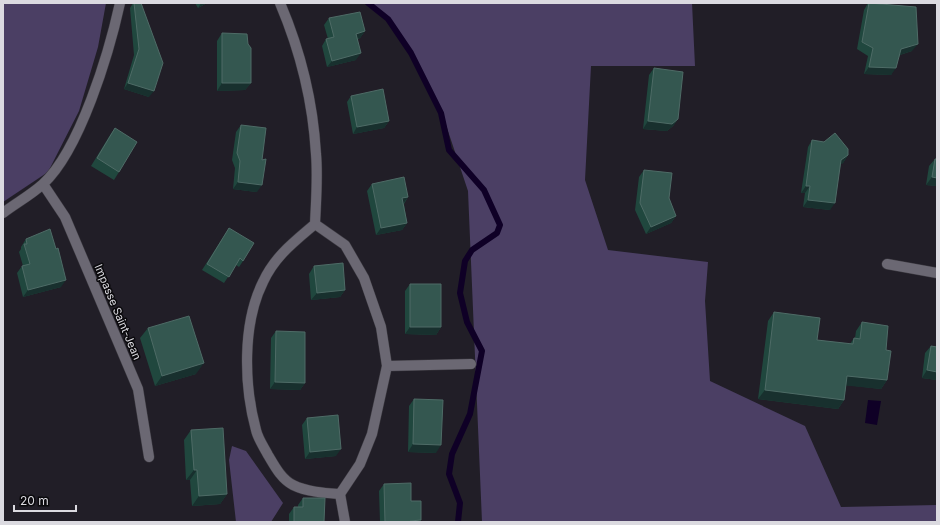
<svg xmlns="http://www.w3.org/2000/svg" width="940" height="525" viewBox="0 0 940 525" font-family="Inter,sans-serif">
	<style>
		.green { fill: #4b3f64 }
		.water { fill: #0f0026 }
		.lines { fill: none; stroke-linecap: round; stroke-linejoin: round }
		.stream { stroke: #0f0026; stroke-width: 6 }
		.minor-casing { stroke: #3c3a41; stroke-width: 11 }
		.minor { stroke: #6b6873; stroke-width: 10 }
		.wall { fill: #20473e }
		.shaded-wall { fill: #18302e }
		.building { fill: #345750; stroke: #4e6b66 }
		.labels { text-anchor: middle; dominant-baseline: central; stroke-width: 3; stroke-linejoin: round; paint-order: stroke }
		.street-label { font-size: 11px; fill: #dbdae0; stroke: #0a090c }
	</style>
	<rect width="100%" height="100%" fill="#211e27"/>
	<path class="green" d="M 3,3 L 106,3 L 98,47 L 79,111 L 48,172 L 3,202 Z
		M 371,3 L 692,3 L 695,66 L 591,66 L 585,180 L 608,250 L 708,262 L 705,301 L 710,381 L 805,426 L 841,507 L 937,505 L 937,522 L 482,522 L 468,191 L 442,113 L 392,21 Z
		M 232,446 L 246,451 L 283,503 L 271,522 L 236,522 L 229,460 Z"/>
	<path class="water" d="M 868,400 L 881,401 L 877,425 L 865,423 Z"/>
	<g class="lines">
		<path class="stream" d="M 368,3 L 388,19 L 411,53 L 441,113 L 449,150 L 484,190 L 500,225 L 497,233 L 472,250 L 465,261 L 460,293 L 467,322 L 482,351 L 470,414 L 452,454 L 449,474 L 460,503 L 458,522"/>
		<g class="minor-casing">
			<path id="minor" d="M 280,3 C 300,50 313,102 316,154 C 318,177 316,201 315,224
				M 43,184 L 65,217 L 138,389 L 149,457
				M 3,213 C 16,203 31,195 43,184 C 80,150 109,53 120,3
				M 315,224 L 345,245 L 364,278 L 381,327 L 387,366 L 372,434 L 360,464 L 340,494 C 325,493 307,492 293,485 C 281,479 274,465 268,455 C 264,447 258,439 256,430 C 244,386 242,324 263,282 C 275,256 294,242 315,224 Z
				M 887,264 L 937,273
				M 387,366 L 471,364
				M 340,494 L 345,522"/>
		</g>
		<use href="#minor" class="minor"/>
	</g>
	<path class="wall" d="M 133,3 L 141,3 L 149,97 L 124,89 L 134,55 L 130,8 Z
		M 195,3 L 207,3 L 198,8 Z
		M 868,3 L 912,51 L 900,55 L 891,75 L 864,74 L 868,56 L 857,49 L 864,10 Z
		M 329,18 L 365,31 L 360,38 L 358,39 L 356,60 L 327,67 L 322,46 L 326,39 L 328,39 L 324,25 Z
		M 222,33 L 251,83 L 245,90 L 217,91 L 217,41 Z
		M 654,68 L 678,119 L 673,126 L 667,131 L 643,129 L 649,75 Z
		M 351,96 L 389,121 L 384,128 L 353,134 L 347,102 Z
		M 241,125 L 257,192 L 233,189 L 235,168 L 232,160 L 236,132 Z
		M 115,128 L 119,172 L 114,180 L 91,166 L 110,135 Z
		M 812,140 L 848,155 L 843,163 L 841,164 L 830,210 L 803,207 L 805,193 L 801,193 L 808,147 Z
		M 935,159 L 937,159 L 937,186 L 926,185 L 929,166 Z
		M 644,170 L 676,216 L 671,223 L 646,234 L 635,210 L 639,177 Z
		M 372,184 L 408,197 L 404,204 L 407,223 L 402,230 L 376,235 L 367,191 Z
		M 229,228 L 243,261 L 239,267 L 236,265 L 224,283 L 202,270 Z
		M 26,239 L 61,287 L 23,297 L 17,273 L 22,266 L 23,266 L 19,252 L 21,249 L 21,247 Z
		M 314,266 L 345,290 L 340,297 L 311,300 L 309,274 Z
		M 410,284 L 441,327 L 436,335 L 405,334 L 405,291 Z
		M 774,312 L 817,340 L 850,344 L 854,338 L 855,338 L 856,331 L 862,322 L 886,350 L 887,380 L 881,389 L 846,385 L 844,400 L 838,409 L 758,399 L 768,321 Z
		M 148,328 L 196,374 L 155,386 L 140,338 Z
		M 276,331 L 305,383 L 300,390 L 270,389 L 271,338 Z
		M 931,346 L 937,380 L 922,378 L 925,353 Z
		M 414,399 L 436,453 L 408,452 L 409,406 Z
		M 307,418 L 336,456 L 305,459 L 302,425 Z
		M 191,430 L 227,494 L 220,504 L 192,506 L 190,480 L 186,480 L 184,440 Z
		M 384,484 L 420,522 L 380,522 L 379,491 Z
		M 303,498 L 324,522 L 289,522 L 289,514 L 294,507 L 298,507 L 298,505 Z"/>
	<path class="shaded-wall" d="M 201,3 L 207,3 L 198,8 Z
		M 365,31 L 360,38 L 351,40 L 356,34 Z
		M 918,44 L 912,51 L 896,56 L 901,49 Z
		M 361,53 L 356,60 L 327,67 L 332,61 Z
		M 869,67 L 896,68 L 891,75 L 864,74 Z
		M 128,83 L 154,91 L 149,97 L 124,89 Z
		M 222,83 L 251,83 L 245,90 L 217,91 Z
		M 678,119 L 673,126 L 667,131 L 643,129 L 648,121 Z
		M 389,121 L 384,128 L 353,134 L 357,127 Z
		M 848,155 L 843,163 L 836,167 L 841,160 Z
		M 932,177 L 937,178 L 937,186 L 926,185 Z
		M 238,182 L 262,185 L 257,192 L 233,189 Z
		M 806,186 L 810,186 L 805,193 L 801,193 Z
		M 408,197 L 403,204 L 402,198 Z
		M 808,200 L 835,203 L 830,210 L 803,207 Z
		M 676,216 L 671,223 L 646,234 L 651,227 Z
		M 407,223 L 402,230 L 376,235 L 381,228 Z
		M 66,280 L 61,287 L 23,297 L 28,290 Z
		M 345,290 L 340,297 L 311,300 L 317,293 Z
		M 410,327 L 441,327 L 436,335 L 405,334 Z
		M 204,363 L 196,374 L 155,386 L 162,376 Z
		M 927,370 L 937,372 L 937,380 L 922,378 Z
		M 847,376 L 887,380 L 881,389 L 841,385 Z
		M 275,382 L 305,383 L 300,390 L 270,389 Z
		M 765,390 L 844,400 L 838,409 L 758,399 Z
		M 413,444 L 441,445 L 436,453 L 408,452 Z
		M 341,449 L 336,456 L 305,459 L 310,452 Z
		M 194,470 L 197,470 L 190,480 L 186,480 Z
		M 227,494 L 220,504 L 192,506 L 199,496 Z
		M 421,520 L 420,522 L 409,522 L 410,521 Z"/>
	<path class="building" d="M 134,3 L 141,3 L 163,63 L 154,91 L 128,83 L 139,49 Z
		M 869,3 L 916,7 L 918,44 L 901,49 L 896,68 L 869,67 L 873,48 L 862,42 Z
		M 360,12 L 365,31 L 356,34 L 361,53 L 332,61 L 326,39 L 334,37 L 329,18 Z
		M 222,33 L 247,34 L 248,44 L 251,48 L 251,83 L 222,83 Z
		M 654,68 L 683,72 L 678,119 L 672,124 L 648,121 Z
		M 383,89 L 389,121 L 357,127 L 351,96 Z
		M 241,125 L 266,128 L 262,160 L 266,159 L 262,185 L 238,182 L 240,161 L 237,153 Z
		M 115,128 L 137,142 L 119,172 L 97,158 Z
		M 835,133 L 848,149 L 848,155 L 841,160 L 835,203 L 808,200 L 810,186 L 806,186 L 812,140 L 824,142 Z
		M 935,159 L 937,159 L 937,178 L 932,177 Z
		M 644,170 L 672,173 L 669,198 L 676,216 L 651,227 L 640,203 Z
		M 404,177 L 408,197 L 402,198 L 407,223 L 381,228 L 372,184 Z
		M 229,228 L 254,243 L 243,261 L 240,258 L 229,277 L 207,264 Z
		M 50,229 L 56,249 L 58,248 L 66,280 L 28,290 L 22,266 L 30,264 L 24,244 L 27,244 L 26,239 Z
		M 343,263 L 345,290 L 317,293 L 314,266 Z
		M 410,284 L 441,284 L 441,327 L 410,327 Z
		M 774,312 L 820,318 L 817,340 L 853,344 L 854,338 L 860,339 L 862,322 L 888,326 L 886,350 L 891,351 L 887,380 L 847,376 L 844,400 L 765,390 Z
		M 189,316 L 204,363 L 162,376 L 148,328 Z
		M 276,331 L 305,332 L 305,383 L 275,382 Z
		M 931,346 L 937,347 L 937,372 L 927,370 Z
		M 414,399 L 443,400 L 441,445 L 413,444 Z
		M 338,415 L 341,449 L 310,452 L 307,418 Z
		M 223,428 L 227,494 L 199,496 L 197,470 L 194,470 L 191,430 Z
		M 411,483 L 411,501 L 421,501 L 421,520 L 410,521 L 410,522 L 385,522 L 384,484 Z
		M 303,498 L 325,498 L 324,522 L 294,522 L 294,507 L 303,507 Z"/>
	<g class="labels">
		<g class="street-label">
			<text transform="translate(118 312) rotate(67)">Impasse Saint-Jean</text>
		</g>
	</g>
	<rect width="940" height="525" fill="none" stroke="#dbdae0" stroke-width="8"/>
	<path d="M14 505v6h62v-6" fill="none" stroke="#dbdae0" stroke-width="2"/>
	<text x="20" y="505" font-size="12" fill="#dbdae0" stroke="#0a090c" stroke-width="3" paint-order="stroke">20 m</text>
</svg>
